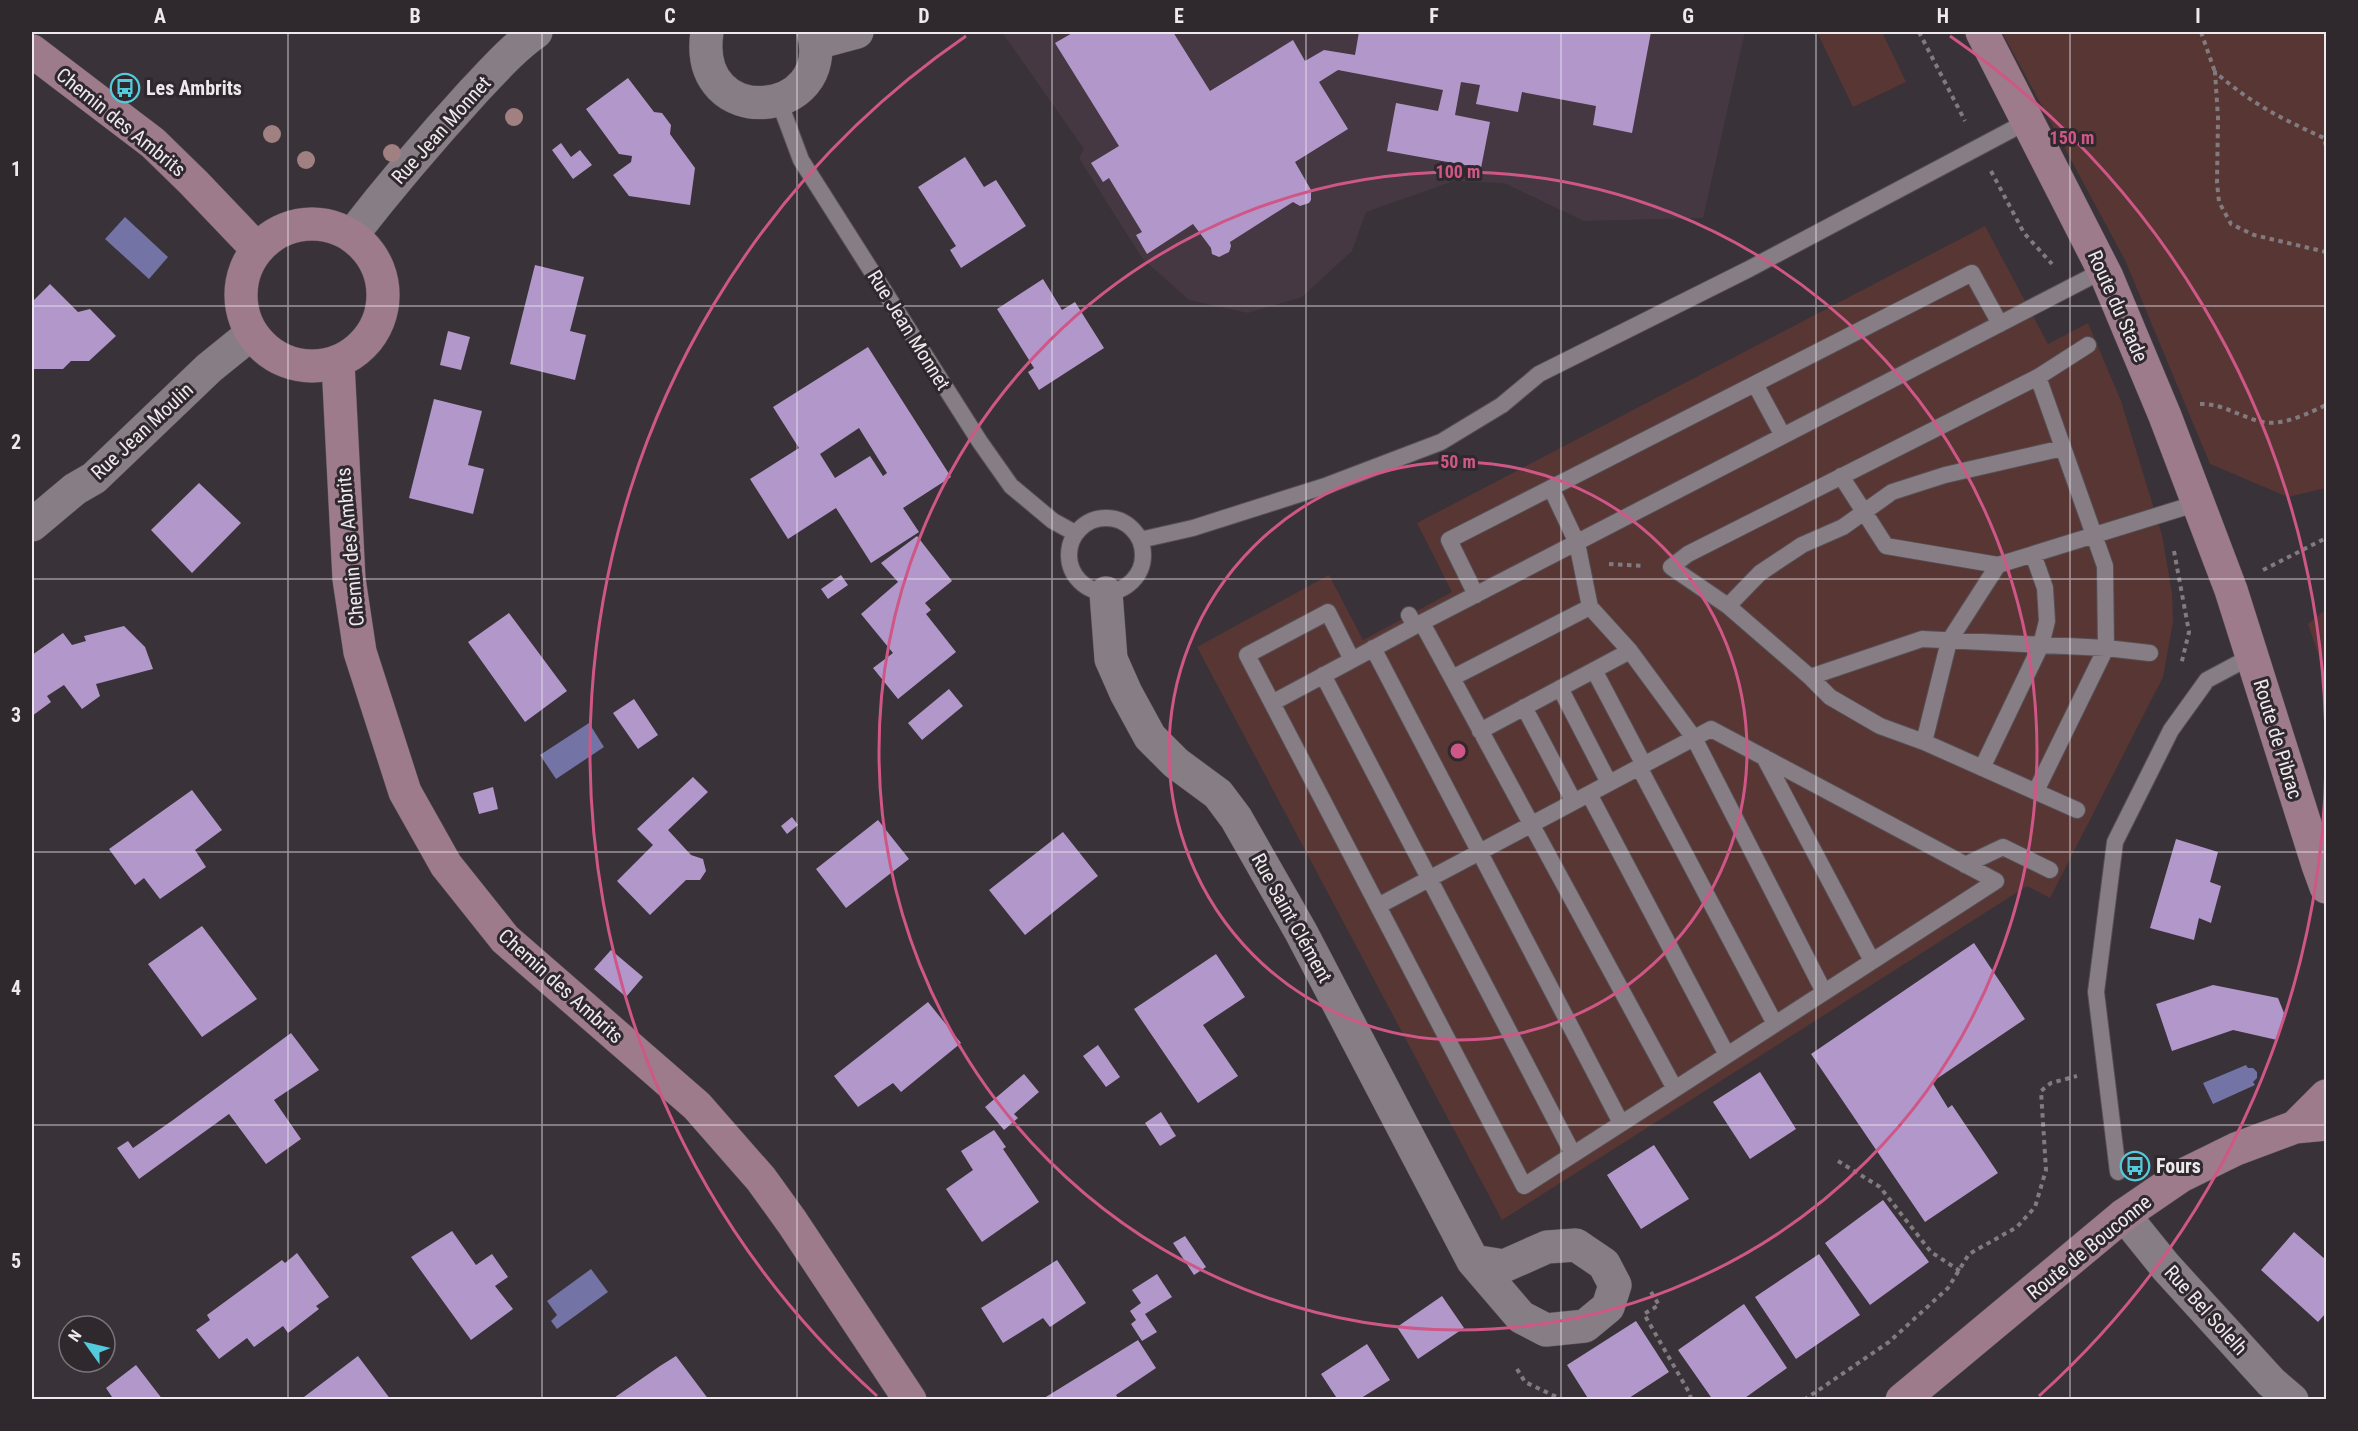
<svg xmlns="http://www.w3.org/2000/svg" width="2358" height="1431" viewBox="0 0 2358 1431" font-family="'Roboto Condensed',sans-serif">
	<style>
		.built { fill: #453842 }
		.green { fill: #583634 }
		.water { fill: #7374a5 }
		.building { fill: #b298ca; fill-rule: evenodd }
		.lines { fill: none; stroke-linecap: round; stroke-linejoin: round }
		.lane-casing { stroke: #564f55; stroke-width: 18 }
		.street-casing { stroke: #564f55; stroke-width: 34 }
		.secondary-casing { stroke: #564f55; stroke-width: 34 }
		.path { stroke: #817b80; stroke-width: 4; stroke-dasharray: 4.5 4.5; stroke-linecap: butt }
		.lane { stroke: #877e85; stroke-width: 16 }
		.street { stroke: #877e85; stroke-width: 33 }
		.secondary { stroke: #9e7b8a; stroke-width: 33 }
		.tree { fill: #a08080 }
		.grid { fill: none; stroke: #eee9ed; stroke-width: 1.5; stroke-opacity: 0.55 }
		.ring { fill: none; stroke: #cf5787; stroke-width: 3 }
		.labels { text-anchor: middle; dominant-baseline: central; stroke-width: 6; stroke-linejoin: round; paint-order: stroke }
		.poi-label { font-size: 20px; font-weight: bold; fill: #eee9ed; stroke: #2f282d; text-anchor: start }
		.street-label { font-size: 20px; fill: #eee9ed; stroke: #2f282d }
		.centre { fill: #cf5787; stroke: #2f282d; stroke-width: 3 }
		.ring-label { font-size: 18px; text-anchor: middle; font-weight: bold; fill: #cf5787; stroke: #2f282d; stroke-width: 6; stroke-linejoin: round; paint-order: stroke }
		.neatline { fill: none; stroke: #eee9ed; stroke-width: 2 }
		.grid-label { font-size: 20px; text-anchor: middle; font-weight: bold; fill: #eee9ed }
	</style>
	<rect width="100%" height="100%" fill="#393238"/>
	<path class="built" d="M 1002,32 L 1745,32 L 1703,218 L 1584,221 L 1504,183 L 1454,181 L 1366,212 L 1352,251 L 1302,297 L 1248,313 L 1189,300 L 1142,258 L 1079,158 L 1084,149 Z"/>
	<path class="green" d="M 1817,32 L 1882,32 L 1906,82 L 1853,107 Z
		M 2002,32 L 2326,32 L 2326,488 L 2288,497 L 2210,464 L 2125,260 Z
		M 1985,226 L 2048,344 L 2088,323 L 2121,401 L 2162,535 L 2172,593 L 2173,622 L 2163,677 L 2050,898 L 2027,886 L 1502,1220 L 1197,647 L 1329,575 L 1363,640 L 1452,592 L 1417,523 Z
		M 2326,609 L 2326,677 L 2308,624 Z"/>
	<path class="water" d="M 125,217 L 168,257 L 149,279 L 105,239 Z
		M 589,723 L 604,747 L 556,779 L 540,755 Z
		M 2246,1065 L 2248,1068 L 2253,1068 L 2257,1072 L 2257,1078 L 2253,1082 L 2255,1085 L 2213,1104 L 2203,1083 Z
		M 591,1269 L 608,1292 L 557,1329 L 551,1321 L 557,1315 L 547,1301 Z"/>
	<path class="building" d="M 1074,32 L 1173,32 L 1210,91 L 1293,40 L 1305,61 L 1324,50 L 1355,55 L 1359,32 L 1651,32 L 1632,133 L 1593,125 L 1596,106 L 1522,92 L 1518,112 L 1476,104 L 1480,85 L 1461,82 L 1455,115 L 1490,122 L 1481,168 L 1387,151 L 1396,103 L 1438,111 L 1443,90 L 1338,70 L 1319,82 L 1348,129 L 1295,162 L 1311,190 L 1311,200 L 1309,203 L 1300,206 L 1293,202 L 1230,242 L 1231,246 L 1229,252 L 1219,257 L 1212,254 L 1211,248 L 1193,224 L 1147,254 L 1136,235 L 1142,232 L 1109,178 L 1103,182 L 1091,163 L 1119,146 L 1055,43 Z
		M 628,78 L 654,112 L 662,113 L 671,125 L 670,134 L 695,168 L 690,205 L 629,196 L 613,175 L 631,162 L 632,156 L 619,154 L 586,109 Z
		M 561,143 L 571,157 L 580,150 L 592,165 L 573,179 L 552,150 Z
		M 965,157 L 984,187 L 996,180 L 1026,226 L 961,268 L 950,250 L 956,246 L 918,187 Z
		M 535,265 L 584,277 L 570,331 L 586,335 L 575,380 L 510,364 Z
		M 1043,279 L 1062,310 L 1075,302 L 1104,348 L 1039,390 L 1028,372 L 1034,368 L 997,309 Z
		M 50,284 L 78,312 L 90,309 L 116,336 L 89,361 L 71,361 L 63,369 L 32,369 L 32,302 Z
		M 448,331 L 470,337 L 461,370 L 440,365 Z
		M 868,347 L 951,477 L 903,508 L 919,532 L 871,563 L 836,508 L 788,539 L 750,479 L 799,448 L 773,407 ZM 859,428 L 887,473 L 883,476 L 870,456 L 835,478 L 820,454 Z
		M 434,399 L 482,411 L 468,465 L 484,469 L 473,514 L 409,498 Z
		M 199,483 L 241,523 L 192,573 L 151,530 Z
		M 917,536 L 952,581 L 925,603 L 931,610 L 926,614 L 956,652 L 898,699 L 873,668 L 893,653 L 861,614 L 898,582 L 881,563 Z
		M 841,575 L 848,585 L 828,599 L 821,589 Z
		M 509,613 L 567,691 L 525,722 L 468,642 Z
		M 124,626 L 145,647 L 153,669 L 96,684 L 100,696 L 82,709 L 64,685 L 47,696 L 51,702 L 32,716 L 32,655 L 63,633 L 72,645 L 86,641 L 84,636 Z
		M 949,689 L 963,706 L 922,740 L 908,723 Z
		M 634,699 L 658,735 L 638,749 L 613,713 Z
		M 693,777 L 708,792 L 668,830 L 691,855 L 703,859 L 706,871 L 700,880 L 686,880 L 650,915 L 617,881 L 653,845 L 637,829 Z
		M 493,787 L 498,809 L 479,814 L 473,793 Z
		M 192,790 L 222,830 L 195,850 L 206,867 L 160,899 L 144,878 L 135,885 L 109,849 Z
		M 792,817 L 798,825 L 787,834 L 781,826 Z
		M 878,820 L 909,859 L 846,908 L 816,869 Z
		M 1063,832 L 1098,876 L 1025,935 L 989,890 Z
		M 2176,839 L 2218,852 L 2210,882 L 2221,886 L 2211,923 L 2199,918 L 2194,940 L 2150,928 Z
		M 202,926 L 257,999 L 202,1037 L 148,964 Z
		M 1974,943 L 2025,1019 L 1932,1082 L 1948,1108 L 1952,1105 L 1998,1173 L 1925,1222 L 1811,1054 Z
		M 611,950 L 643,977 L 626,997 L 594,969 Z
		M 1216,954 L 1245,997 L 1203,1025 L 1238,1076 L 1198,1103 L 1134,1009 Z
		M 2213,985 L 2278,998 L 2284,1013 L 2277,1040 L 2233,1030 L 2172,1051 L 2156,1004 Z
		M 928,1002 L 961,1043 L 901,1092 L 893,1083 L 858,1107 L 834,1076 Z
		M 291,1033 L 319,1070 L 274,1100 L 301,1139 L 266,1164 L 229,1114 L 139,1179 L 117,1148 L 128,1141 L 133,1148 L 173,1120 Z
		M 1098,1045 L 1120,1077 L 1106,1087 L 1083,1056 Z
		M 1760,1072 L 1796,1129 L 1750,1159 L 1713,1102 Z
		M 1024,1074 L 1039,1092 L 1014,1114 L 1018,1118 L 1004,1130 L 985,1107 Z
		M 1161,1112 L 1176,1136 L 1160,1146 L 1145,1123 Z
		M 994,1130 L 1006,1147 L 1003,1149 L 1039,1202 L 982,1242 L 946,1189 L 973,1170 L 961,1151 Z
		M 1654,1145 L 1689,1199 L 1641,1229 L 1607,1175 Z
		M 1883,1200 L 1929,1262 L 1870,1305 L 1825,1243 Z
		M 452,1231 L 476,1265 L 492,1254 L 508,1277 L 495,1286 L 513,1309 L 471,1340 L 411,1257 Z
		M 2294,1232 L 2326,1260 L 2326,1313 L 2318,1322 L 2261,1270 Z
		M 1185,1236 L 1206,1267 L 1194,1275 L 1173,1243 Z
		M 297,1253 L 329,1297 L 316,1306 L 319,1309 L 288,1333 L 283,1326 L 254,1347 L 247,1338 L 219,1359 L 196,1330 L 210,1320 L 207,1315 L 282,1260 L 285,1263 Z
		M 1819,1254 L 1860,1315 L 1796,1359 L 1755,1297 Z
		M 1057,1260 L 1086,1303 L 1050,1327 L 1043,1318 L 1003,1343 L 981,1308 Z
		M 1157,1274 L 1172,1297 L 1145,1314 L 1157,1332 L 1142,1341 L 1131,1324 L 1136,1320 L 1130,1311 L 1141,1303 L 1132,1290 Z
		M 1442,1296 L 1464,1328 L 1418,1359 L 1397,1327 Z
		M 1744,1304 L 1787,1368 L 1742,1400 L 1713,1400 L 1678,1350 Z
		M 1636,1321 L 1669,1372 L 1626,1400 L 1589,1400 L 1567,1365 Z
		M 1138,1340 L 1156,1368 L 1116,1395 L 1119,1400 L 1041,1400 Z
		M 1367,1344 L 1390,1380 L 1358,1400 L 1338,1400 L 1321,1374 Z
		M 358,1356 L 391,1400 L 300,1400 Z
		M 676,1356 L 709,1400 L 611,1400 L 660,1366 Z
		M 136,1365 L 163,1400 L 114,1400 L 106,1388 Z"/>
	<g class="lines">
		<g class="lane-casing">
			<path id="lane" d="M 779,101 L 801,160 L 980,442 L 1011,486 L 1053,521 L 1075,533
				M 1755,384 L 1783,436
				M 1841,476 L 1886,546 L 1998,565
				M1069 555a37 37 0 1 1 74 0a37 37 0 1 1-74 0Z
				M 1140,540 L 1193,528 L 1328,485 L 1441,442 L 1502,405 L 1539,374 L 1749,269 L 2028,121
				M 1476,595 L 1449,540 L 1972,273 L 2000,324
				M 1728,606 L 1760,573 L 1802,545 L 1843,527 L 1892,492 L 1945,475 L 2063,448
				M 1590,607 L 1630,651 L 1694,738 L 1824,992
				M 1409,615 L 1415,626 L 2104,270
				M 1422,623 L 1452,678 L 1590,607 L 1577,543 L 1551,488
				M 1415,626 L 1352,660 L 1328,612 L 1247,655 L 1524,1186 L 1675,1089 L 1452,678
				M 1373,648 L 1621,1123
				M 1594,670 L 1644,765
				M 1323,675 L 1573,1154
				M 1810,677 L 1922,639 L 2106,648 L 2150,653
				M 1560,688 L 1609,783
				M 1272,703 L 1352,660
				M 1524,707 L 1574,802
				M 1480,731 L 1630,651
				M 1924,742 L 1949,641 L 1998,565 L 2198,503
				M 1764,757 L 1872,961
				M 1639,767 L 1775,1024
				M 1982,768 L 2041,645 L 2047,621 L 2045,588 L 2033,554
				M 2036,791 L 2106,648 L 2105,566 L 2038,377
				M 1589,794 L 1727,1055
				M 2077,810 L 1924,742 L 1880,726 L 1830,697 L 1810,677 L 1728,606 L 1671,567 L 1688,554 L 2038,377 L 2088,345
				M 1965,865 L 2003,847 L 2050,870
				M 1378,906 L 1711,729 L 1996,881 L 1675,1089
				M 2118,1172 L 2096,992 L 2115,842 L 2171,730 L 2207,680 L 2252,656"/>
		</g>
		<g class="street-casing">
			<path id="street" d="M 707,32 C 692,133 837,119 813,32
				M 816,43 L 857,32
				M 352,235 C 390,186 431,138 473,92 C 493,71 512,49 536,32
				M 32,525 L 75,489 L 94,478 L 209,368 L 251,334
				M 1106,593 L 1111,659 L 1126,693 L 1150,737 L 1176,763 L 1218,794 L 1236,818 L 1301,932 L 1473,1261 L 1521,1317 L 1546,1330 L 1585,1326 L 1608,1307 L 1615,1285 L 1604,1264 L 1576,1245 L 1547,1247 L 1504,1266 L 1473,1261
				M 2124,1215 L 2166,1267 L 2271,1382 L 2292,1400"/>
		</g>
		<g class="secondary-casing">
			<path id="secondary" d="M 1982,32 L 2107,277 L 2165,416 L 2231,590 L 2318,865 L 2326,887
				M 32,51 L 153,143 L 194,183 L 257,249
				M241 295a71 71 0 1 1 142 0a71 71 0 1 1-142 0Z
				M 338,363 L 349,579 L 360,652 L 405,792 L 446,865 L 505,939 L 697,1106 L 761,1179 L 792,1222 L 910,1400
				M 2295,1127 L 2326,1096
				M 1902,1400 L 2124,1215 L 2181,1176 L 2236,1149 L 2295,1127 L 2326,1124"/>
		</g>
		<path class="path" d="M 1919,32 L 1965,121
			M 2201,32 L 2215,72
			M 2326,146 L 2324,138 C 2280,118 2252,104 2215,72 L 2218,118 L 2217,183 L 2219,202 L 2231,224 L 2254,235 L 2326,252
			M 1991,171 L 2024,233 L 2052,264
			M 2200,404 C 2222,403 2242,418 2263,422 C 2283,426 2309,413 2326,405
			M 2174,551 L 2189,632 L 2181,665
			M 1609,564 L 1644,566
			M 2263,570 L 2326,538
			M 1838,1161 L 1880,1187 L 1931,1252 L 1960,1271
			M 1651,1292 L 1659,1305 L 1644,1314 L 1690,1394 L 1691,1400
			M 1517,1369 L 1525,1382 L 1563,1400
			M 1804,1400 L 1889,1342 L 1948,1288 L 1969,1254 L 2017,1227 L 2035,1207 L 2046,1170 L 2041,1091 L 2051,1083 L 2077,1076"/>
		<use href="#lane" class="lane"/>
		<use href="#street" class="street"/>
		<use href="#secondary" class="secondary"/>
	</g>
	<g class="tree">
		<circle cx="514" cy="117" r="9"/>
		<circle cx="272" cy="134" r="9"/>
		<circle cx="392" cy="153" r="9"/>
		<circle cx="306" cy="160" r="9"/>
	</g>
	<path class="grid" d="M 288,32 L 288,1400M 542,32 L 542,1400M 797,32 L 797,1400M 1052,32 L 1052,1400M 1306,32 L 1306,1400M 1561,32 L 1561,1400M 1816,32 L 1816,1400M 2070,32 L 2070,1400M 32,306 L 2326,306M 32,579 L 2326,579M 32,852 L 2326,852M 32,1125 L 2326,1125"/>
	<g class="ring">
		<circle cx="1458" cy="751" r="289"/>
		<circle cx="1458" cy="751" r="579"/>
		<path d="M877 1396A868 868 0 0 1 966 36M1950 36A868 868 0 0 1 2039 1396"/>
	</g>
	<defs>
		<g id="bus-ring" transform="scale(1.5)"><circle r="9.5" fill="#2f282d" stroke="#54cadd" stroke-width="1.5"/><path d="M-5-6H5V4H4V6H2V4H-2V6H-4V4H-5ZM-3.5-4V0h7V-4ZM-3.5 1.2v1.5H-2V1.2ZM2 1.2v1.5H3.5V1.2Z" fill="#54cadd"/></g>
	</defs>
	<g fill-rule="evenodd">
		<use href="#bus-ring" x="125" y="88"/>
		<use href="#bus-ring" x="2135" y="1166"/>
	</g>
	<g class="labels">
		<g class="poi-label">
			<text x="146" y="88">Les Ambrits</text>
			<text x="2156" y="1166">Fours</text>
		</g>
		<g class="street-label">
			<text transform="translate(121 122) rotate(39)">Chemin des Ambrits</text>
			<text transform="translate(441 130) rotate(-48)">Rue Jean Monnet</text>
			<text transform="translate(2118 306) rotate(66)">Route du Stade</text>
			<text transform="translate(909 330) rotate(58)">Rue Jean Monnet</text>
			<text transform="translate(142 431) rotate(-43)">Rue Jean Moulin</text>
			<text transform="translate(350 547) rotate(-95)">Chemin des Ambrits</text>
			<text transform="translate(2278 739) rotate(73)">Route de Pibrac</text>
			<text transform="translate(1292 918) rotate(61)">Rue Saint Clément</text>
			<text transform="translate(561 986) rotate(42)">Chemin des Ambrits</text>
			<text transform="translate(2089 1247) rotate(-39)">Route de Bouconne</text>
			<text transform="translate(2206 1310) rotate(48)">Rue Bel Solelh</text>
		</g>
	</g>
	<circle cx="1458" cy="751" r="9" class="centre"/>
	<g class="ring-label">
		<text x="2072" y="144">150 m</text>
		<text x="1458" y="178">100 m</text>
		<text x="1458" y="468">50 m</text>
	</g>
	<rect width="2358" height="1431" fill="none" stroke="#2f282d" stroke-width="66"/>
	<g transform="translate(87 1344) rotate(304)"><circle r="28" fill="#2f282d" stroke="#7b757a" stroke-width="1.5"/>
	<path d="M0-4.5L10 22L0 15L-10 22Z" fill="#54cadd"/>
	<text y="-9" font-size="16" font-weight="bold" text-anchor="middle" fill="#eee9ed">N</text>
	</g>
	<rect x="33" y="33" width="2292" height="1365" class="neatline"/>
	<g class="grid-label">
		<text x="160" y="23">A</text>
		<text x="415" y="23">B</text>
		<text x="670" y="23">C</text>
		<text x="924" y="23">D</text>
		<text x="1179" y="23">E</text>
		<text x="1434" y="23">F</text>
		<text x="1688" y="23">G</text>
		<text x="1943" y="23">H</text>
		<text x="2198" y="23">I</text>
		<text x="16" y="176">1</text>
		<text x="16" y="449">2</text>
		<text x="16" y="722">3</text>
		<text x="16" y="995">4</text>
		<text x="16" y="1268">5</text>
	</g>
</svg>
